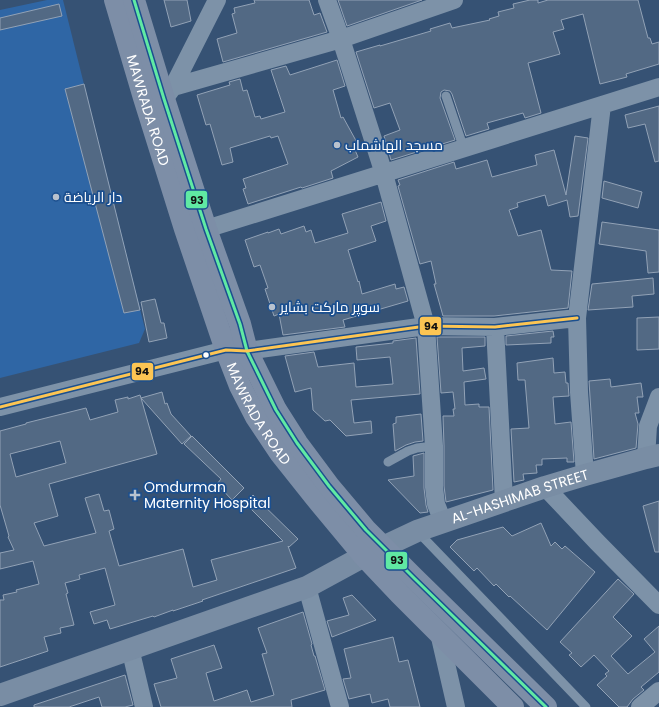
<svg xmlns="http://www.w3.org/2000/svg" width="659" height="707" viewBox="0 0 659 707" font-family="Poppins,Cairo,sans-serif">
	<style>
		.green { fill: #2f66a5 }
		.building { fill: #526984; stroke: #92a2b6; fill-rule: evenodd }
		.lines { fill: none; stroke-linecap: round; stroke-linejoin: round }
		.lane { stroke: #7d92a8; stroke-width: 9 }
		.street { stroke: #7d92a8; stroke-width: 18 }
		.secondary { stroke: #798da4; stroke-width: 22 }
		.primary { stroke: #7d8ea7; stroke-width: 22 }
		.bus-1-casing { stroke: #1b4f8f; stroke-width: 6 }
		.bus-2-casing { stroke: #1b4f8f; stroke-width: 6 }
		.bus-1 { stroke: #60e9a3; stroke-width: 3 }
		.bus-2 { stroke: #fcc553; stroke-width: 3 }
		.poi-dot { fill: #b9c2ce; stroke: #1b4f8f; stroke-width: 1.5 }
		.bus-dot { fill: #fff; stroke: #1b4f8f; stroke-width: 1.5 }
		.labels { text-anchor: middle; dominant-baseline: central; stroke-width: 3.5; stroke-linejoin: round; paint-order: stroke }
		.street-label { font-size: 14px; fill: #fff; stroke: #1b4f8f }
		.poi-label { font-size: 14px; fill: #fff; stroke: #1b4f8f; text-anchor: start }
		.line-badge { stroke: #1b4f8f; stroke-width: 1.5 }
		.pale-badge-label { font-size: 11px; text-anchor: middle; font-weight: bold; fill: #111 }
	</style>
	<rect width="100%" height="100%" fill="#365274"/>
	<path class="green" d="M 47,0 L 63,0 L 145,329 L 139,343 L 0,378 L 0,10 Z"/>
	<path class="building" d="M 164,0 L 187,0 L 191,21 L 171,27 Z
		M 254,0 L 309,0 L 314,15 L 320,13 L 327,32 L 223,62 L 217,39 L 237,33 L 232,14 L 235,13 L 234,8 L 255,3 Z
		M 338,0 L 422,0 L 347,26 Z
		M 530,0 L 538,0 L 538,3 L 548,0 L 638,0 L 648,38 L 650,38 L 652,44 L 659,42 L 659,64 L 626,74 L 627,77 L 600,84 L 583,14 L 561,20 L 564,29 L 553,32 L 560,54 L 528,63 L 541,113 L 525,118 L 523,113 L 487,123 L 489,129 L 466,136 L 452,94 L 450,91 L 444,90 L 441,92 L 440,98 L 455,140 L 391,160 L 384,136 L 400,130 L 390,103 L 374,108 L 356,52 L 380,45 L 380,46 L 431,31 L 430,29 L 450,23 L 452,28 L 490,20 L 489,19 L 499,16 L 498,12 L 514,8 L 513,4 Z
		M 59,4 L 62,16 L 0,30 L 0,18 Z
		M 337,60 L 345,86 L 333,90 L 341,118 L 343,117 L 360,148 L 355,150 L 358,157 L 331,171 L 333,178 L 302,188 L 301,187 L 248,204 L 243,189 L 246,188 L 243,179 L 288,164 L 278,136 L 271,138 L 270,136 L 230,148 L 233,162 L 222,165 L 210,124 L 206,125 L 197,95 L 230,85 L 229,82 L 240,79 L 243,91 L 247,90 L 255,117 L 260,116 L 261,119 L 285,112 L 271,70 L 286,66 L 290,75 Z
		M 84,84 L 140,310 L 124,313 L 65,89 Z
		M 659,106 L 659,161 L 655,162 L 645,124 L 628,128 L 625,115 Z
		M 575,136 L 588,138 L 578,216 L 570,217 L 567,200 L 548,206 L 545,195 L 517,203 L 518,207 L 509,210 L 518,236 L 541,230 L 551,270 L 572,271 L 568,308 L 494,316 L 443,316 L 434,284 L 436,284 L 431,261 L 420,264 L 398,186 L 400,185 L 398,180 L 454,162 L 456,169 L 487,160 L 492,177 L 537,165 L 535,155 L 554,150 L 566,195 Z
		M 604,181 L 642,192 L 638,208 L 602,198 Z
		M 381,202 L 386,221 L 371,226 L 376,241 L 348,250 L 358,282 L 359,281 L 362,294 L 395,284 L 396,289 L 404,287 L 408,301 L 343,320 L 345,327 L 283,335 L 279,314 L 274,316 L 265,289 L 268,288 L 260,265 L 254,267 L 245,240 L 268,232 L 268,233 L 279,229 L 281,234 L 304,226 L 306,232 L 311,230 L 315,243 L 348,233 L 342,214 Z
		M 602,222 L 659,230 L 659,272 L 648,273 L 646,251 L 599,244 Z
		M 653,278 L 654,294 L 632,296 L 633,307 L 588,310 L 592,284 Z
		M 155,299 L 161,323 L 164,323 L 167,338 L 149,342 L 141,302 Z
		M 659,317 L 659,349 L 637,350 L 637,318 Z
		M 553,331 L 554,337 L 551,337 L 551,343 L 506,345 L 506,336 Z
		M 437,337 L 485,337 L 485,346 L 462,348 L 463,371 L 484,368 L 486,379 L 464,382 L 465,405 L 479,404 L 479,407 L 489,407 L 493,490 L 446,502 L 444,486 L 444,446 L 443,416 L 454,416 L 453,409 L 455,409 L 453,392 L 441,393 Z
		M 416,338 L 420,394 L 351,400 L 354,423 L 371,421 L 372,433 L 346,436 L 330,420 L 325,421 L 313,410 L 311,388 L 295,392 L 285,356 L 314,352 L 318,367 L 354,363 L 356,387 L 393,384 L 390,357 L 357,360 L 356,347 L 393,343 L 393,341 Z
		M 553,358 L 554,373 L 565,372 L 566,383 L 568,383 L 569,396 L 553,397 L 555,424 L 571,422 L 574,462 L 567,462 L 567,458 L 542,459 L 542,465 L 536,465 L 537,473 L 523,474 L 524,480 L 514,482 L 511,429 L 529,428 L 525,380 L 518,380 L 517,363 Z
		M 610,379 L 611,387 L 641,383 L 643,397 L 637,397 L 639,413 L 635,413 L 638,424 L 636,448 L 594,459 L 589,381 Z
		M 162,392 L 165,404 L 167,403 L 171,414 L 191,436 L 182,444 L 141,398 L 157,454 L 49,484 L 58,516 L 34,523 L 44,546 L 96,533 L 85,498 L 99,494 L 104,511 L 109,510 L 114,529 L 109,531 L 119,566 L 183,549 L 193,587 L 217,580 L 211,560 L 283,541 L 245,503 L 253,495 L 298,539 L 289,547 L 288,546 L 296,568 L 202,600 L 203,601 L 173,611 L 173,610 L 154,617 L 153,616 L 110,629 L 107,620 L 94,624 L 90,612 L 115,605 L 105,568 L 79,575 L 80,579 L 65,583 L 68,593 L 66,594 L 74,625 L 60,628 L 61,633 L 44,637 L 48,651 L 0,667 L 0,600 L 4,600 L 3,595 L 17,592 L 16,590 L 39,584 L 33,561 L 0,569 L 0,553 L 14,550 L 8,537 L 9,536 L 0,505 L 0,431 L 26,424 L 26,423 L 86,408 L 90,420 L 118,412 L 115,400 L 128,397 L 128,399 L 140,395 L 141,398 ZM 60,441 L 66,463 L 16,477 L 10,454 Z
		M 421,414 L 423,441 L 415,442 L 406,445 L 395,451 L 393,424 L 396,423 L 396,417 Z
		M 192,436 L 244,488 L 232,500 L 217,484 L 221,479 L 184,444 Z
		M 424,453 L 424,488 L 426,505 L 428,512 L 420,513 L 388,480 L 414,476 L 413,456 Z
		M 659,501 L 659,552 L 655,552 L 643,506 Z
		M 541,523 L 551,546 L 555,542 L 562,549 L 565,546 L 595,572 L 547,630 L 510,596 L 509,597 L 496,584 L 494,586 L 477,568 L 474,571 L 450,547 L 457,540 L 503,527 L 512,536 Z
		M 618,579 L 634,594 L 613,617 L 632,636 L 611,656 L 628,674 L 655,652 L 644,639 L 659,626 L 659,672 L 641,687 L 644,690 L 633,699 L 627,707 L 619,707 L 597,685 L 607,676 L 605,674 L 609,671 L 594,655 L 581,667 L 569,655 L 572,653 L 560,642 Z
		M 352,595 L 376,620 L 332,637 L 327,621 L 349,615 L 343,598 Z
		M 303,612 L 312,644 L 311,645 L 314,656 L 315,656 L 325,690 L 291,700 L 292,707 L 161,707 L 154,684 L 177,678 L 171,659 L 214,645 L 222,668 L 206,673 L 214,701 L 247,690 L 251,702 L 274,695 L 262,654 L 267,653 L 258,628 Z
		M 393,637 L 399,662 L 408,660 L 420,707 L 390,707 L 388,699 L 372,703 L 370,694 L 349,699 L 343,679 L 351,678 L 344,649 Z
		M 125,675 L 133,705 L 125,707 L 102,707 L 99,697 L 69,707 L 34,707 L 34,705 Z"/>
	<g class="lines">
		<path class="lane" d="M 446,96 L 464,149
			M 388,462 L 408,451 L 417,448 L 434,446
			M 418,532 L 586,707"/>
		<path class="street" d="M 327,0 L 341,39 L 384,174 L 426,326 L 434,446 L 434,487 L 436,504 L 443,522
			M 173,87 L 217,0
			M 155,101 L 164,99 L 173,87 L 341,39 L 454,0
			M 206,229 L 659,87
			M 495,327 L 504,501
			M 0,407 L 226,350 L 247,351 L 426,326 L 495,327 L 577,318
			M 646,458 L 648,426 L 659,397
			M 585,475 L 579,392 L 577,318 L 602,105
			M 545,487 L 597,542 L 659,605
			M 307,587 L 340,707
			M 439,633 L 456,707
			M 130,648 L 144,707
			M 640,707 L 659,691"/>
		<g class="secondary">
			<path id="s1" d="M 383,547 L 417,531 L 545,487 L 585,475 L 646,458 L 659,455"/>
			<path d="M 0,695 L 307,587 L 364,556"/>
		</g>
		<g class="primary">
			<path id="s2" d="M 115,0 L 144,98 L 185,229 L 226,350 L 240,386 L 256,417 L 280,453 L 315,497 L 364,556 L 399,593 L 513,707"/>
			<path d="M 134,0 L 164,99 L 206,229 L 240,324 L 247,351 L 276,410 L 297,443 L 329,486 L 366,530 L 414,578 L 546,707"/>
		</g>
		<g class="bus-1-casing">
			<path id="bus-1" d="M 134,0 L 164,99 L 206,229 L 240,324 L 247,351 L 276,410 L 297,443 L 329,486 L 366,530 L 414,578 L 546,707"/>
		</g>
		<g class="bus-2-casing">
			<path id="bus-2" d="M 0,407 L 226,350 L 247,351 L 426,326 L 495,327 L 577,318"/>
		</g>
		<use href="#bus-1" class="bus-1"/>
		<use href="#bus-2" class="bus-2"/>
	</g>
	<g class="poi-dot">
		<circle cx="337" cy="145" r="4"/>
		<circle cx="56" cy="197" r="4"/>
		<circle cx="272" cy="307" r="4"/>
		<path d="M133 489h4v4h4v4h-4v4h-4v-4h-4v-4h4z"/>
	</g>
	<circle class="bus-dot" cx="206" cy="355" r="3.5"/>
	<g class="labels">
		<g class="street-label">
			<text stroke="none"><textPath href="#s2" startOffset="115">MAWRADA ROAD</textPath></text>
			<text stroke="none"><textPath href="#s2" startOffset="439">MAWRADA ROAD</textPath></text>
			<text stroke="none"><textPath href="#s1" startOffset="146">AL-HASHIMAB STREET</textPath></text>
		</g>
		<g class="poi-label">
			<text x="345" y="145">مسجد الهاشماب</text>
			<text x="64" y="197">دار الرياضة</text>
			<text x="280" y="307">سوپر مارکت بشاير</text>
			<text x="144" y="487">Omdurman<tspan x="144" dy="16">Maternity Hospital</tspan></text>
		</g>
	</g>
	<g class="line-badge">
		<rect x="185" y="190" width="23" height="19" rx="4" fill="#60e9a3"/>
		<rect x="419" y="316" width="23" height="20" rx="4" fill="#fcc553"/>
		<rect x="131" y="362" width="23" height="19" rx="4" fill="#fcc553"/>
		<rect x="385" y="551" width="23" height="19" rx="4" fill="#60e9a3"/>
	</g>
	<g class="pale-badge-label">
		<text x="197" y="204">93</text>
		<text x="431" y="330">94</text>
		<text x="142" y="375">94</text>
		<text x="397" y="564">93</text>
	</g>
</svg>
